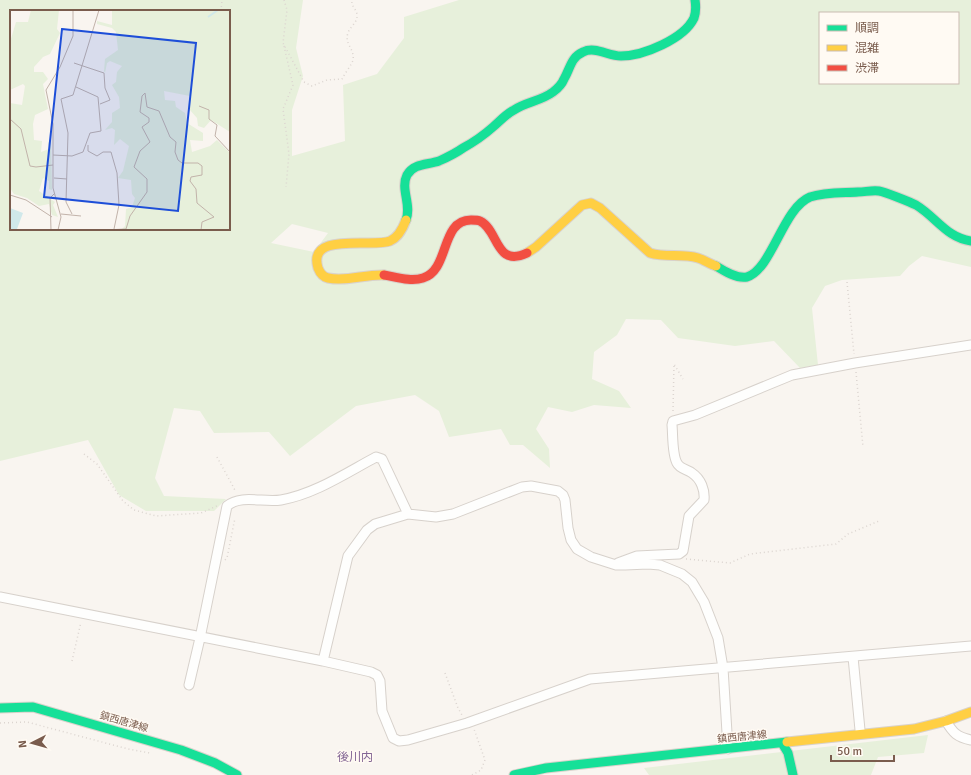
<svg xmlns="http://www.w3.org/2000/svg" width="971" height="775" viewBox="0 0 971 775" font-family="Signika,'Noto Sans JP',sans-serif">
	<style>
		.green { fill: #e7f0db; fill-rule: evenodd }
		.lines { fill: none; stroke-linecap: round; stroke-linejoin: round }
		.street-casing { stroke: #d7d1cb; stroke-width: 11 }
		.fast-casing { stroke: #d9d2cb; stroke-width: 11 }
		.slow-casing { stroke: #d9d2cb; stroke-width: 11 }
		.jam-casing { stroke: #d9d2cb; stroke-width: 11 }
		.path { stroke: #dcd5d0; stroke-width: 1.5; stroke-dasharray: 1 3; stroke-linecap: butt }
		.street { stroke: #fefefd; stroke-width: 9 }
		.fast { stroke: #16e098; stroke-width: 9 }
		.slow { stroke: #ffcf43; stroke-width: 9 }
		.jam { stroke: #f24e42; stroke-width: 9 }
		.labels { text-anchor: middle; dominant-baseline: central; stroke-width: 3; stroke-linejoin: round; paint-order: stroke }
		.street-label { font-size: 10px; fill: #7a5c4d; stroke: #fffaf3 }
		.quarter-label { font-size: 12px; fill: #846695; stroke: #fffaf3 }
		.inset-river { fill: none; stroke: #d0e8ea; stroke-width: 2 }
		.inset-road { fill: none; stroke: #c2b3aa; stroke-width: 1 }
		.view { fill: #1d4ed8; fill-opacity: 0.15; stroke: #1d4ed8; stroke-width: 2 }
		.inset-edge { fill: none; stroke: #7a5c4d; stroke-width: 2 }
	</style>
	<rect width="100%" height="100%" fill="#f9f5f0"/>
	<path class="green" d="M 0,0 L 303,0 L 296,48 L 303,76 L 292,110 L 292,156 L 345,141 L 343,85 L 377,74 L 404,38 L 404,17 L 459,0 L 971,0 L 971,267 L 922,256 L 909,266 L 900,276 L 842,280 L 825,286 L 812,308 L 818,365 L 800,368 L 774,341 L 735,346 L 678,338 L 661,320 L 626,319 L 617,335 L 594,352 L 592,379 L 619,391 L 631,408 L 594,405 L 572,412 L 548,407 L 536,429 L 549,449 L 550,468 L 523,445 L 510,445 L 501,429 L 449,437 L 439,411 L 415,395 L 356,406 L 290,456 L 269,432 L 214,433 L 200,411 L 174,408 L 155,478 L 164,496 L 226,499 L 214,511 L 146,511 L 119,495 L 88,440 L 0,461 ZM 11,11 L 229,11 L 229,229 L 11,229 ZM 820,13 L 958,13 L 958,83 L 820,83 ZM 292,224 L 328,233 L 314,252 L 271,243 Z
		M 928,735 L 924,753 L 878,757 L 871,775 L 649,775 L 644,768 Z"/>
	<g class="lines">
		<g class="street-casing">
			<path id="street" d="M 618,563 L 637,556 L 679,554 L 683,551 L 689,516 L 704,500 C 705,490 701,479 692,473 C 687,469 680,469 677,463 C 672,454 673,435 672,425 L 673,421 L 695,415 L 792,375 L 855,363 L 971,345
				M 0,597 L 323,661 L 371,672 L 377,675 L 380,681 L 382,711 L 393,738 L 399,741 L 408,740 L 467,723 L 590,679 L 971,646
				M 853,657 L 860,730
				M 323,661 L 348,556 L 367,530 L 375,524 L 408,514 L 436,517 L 453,514 L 522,487 L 531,486 L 558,491 L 563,495 L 565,500 L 568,528 L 571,540 L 577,549 L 591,557 L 616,565 L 625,565 L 648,564 L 660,565 L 682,574 L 692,582 L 704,602 L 718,638 L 723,668 L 728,749
				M 189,685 L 200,638 L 227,506 C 241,494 264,503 281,500 C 315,494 346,473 376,457 L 382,459 L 408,514
				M 946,721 C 953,733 957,737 971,740"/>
		</g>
		<g class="fast-casing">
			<path id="fast" d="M 406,220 C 412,205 400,189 407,175 C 414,163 428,165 439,161 C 448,157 456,153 463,148 C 474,142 484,135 493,127 C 500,121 506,114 514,110 C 526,102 541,101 553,92 C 557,89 562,84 564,79 C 570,69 571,57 583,52 C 595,46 608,56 621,56 C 643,56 684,39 694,18 C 696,12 696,6 695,0
				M 716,266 C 724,271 737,279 747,277 C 772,269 783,208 810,197 C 825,192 842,193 858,192 C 865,192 872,190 879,191 C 885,192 910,202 916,205 C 936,217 947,238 971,241
				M 0,708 L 33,707 L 181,750 L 215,763 L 237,775
				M 782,743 L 788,753 L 793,775
				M 514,775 L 546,768 L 787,742"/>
		</g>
		<g class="slow-casing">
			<path id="slow" d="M 527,253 L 536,247 L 582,205 L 591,203 L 600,208 L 650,253 C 666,258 682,253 698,258 C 704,260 710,264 716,266
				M 384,275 C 365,274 347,282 328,278 C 323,277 320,273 318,268 C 307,231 373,248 390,241 C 399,237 403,228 406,220
				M 787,742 L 914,729 L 946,721 L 971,712"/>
		</g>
		<g class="jam-casing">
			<path id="jam" d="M 384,275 C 396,277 411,282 423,278 C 450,270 440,220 471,220 C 473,220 478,220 480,221 C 499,230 495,268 527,253"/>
		</g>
		<path class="path" d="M 284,0 L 287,10 L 283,43 L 304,82 L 312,86 L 327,80 L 342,79 C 345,73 351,66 353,60 C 355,49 344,44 348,33 C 350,26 358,23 357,14 C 356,9 351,6 352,0
			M 221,11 L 222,0
			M 284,46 L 293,85 L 283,109 L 289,154 L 286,187
			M 847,282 L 854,354
			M 856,372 L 863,447
			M 673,411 L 674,364 L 683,379
			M 84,454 L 97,464 L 123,501 L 134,510 L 156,516 L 201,513 L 219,505
			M 217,457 L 236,492
			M 686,559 L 730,563 L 750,554 L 836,544 L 848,534 L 879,521
			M 225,560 L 227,558 L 235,518
			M 72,661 L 81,622
			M 445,673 L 458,708 L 462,715
			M 0,723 L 27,722 L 128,749 L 150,753
			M 472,775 L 481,770 L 485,760 L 474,729"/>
		<use href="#street" class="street"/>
		<use href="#fast" class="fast"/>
		<use href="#slow" class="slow"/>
		<use href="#jam" class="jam"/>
	</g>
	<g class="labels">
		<g class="street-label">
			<text transform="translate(124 722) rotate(16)">鎮西唐津線</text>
			<text transform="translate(742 737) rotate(-6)">鎮西唐津線</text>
		</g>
		<g class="quarter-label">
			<text x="355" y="757">後川内</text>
		</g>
	</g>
	<g transform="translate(10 10)">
		<rect width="220" height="220" fill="#f9f5f0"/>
		<path d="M 21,0 L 49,0 L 47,19 L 50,23 L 40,44 L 33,47 L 24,57 L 24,62 L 33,62 L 38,69 L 33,74 L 38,99 L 25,105 L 23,114 L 24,130 L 32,131 L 31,142 L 39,139 L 38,133 L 41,130 L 42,180 L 39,179 L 39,171 L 33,168 L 29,181 L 45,192 L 43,195 L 48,207 L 42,205 L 39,194 L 29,196 L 17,188 L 4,184 L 0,178 L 0,93 L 12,95 L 15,76 L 13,74 L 0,80 L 0,32 L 6,12 L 18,12 ZM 102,0 L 220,0 L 220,122 L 201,110 L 194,118 L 188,116 L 187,108 L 180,100 L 180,86 L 154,81 L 155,90 L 165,91 L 166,97 L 175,103 L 177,113 L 193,123 L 193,131 L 180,130 L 182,142 L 200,136 L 207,130 L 220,143 L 220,220 L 111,220 L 115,216 L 116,199 L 122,197 L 125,188 L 122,184 L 121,170 L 108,168 L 113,161 L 119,136 L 110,129 L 104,135 L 105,120 L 102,118 L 95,120 L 102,112 L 102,103 L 110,98 L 109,87 L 102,75 L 106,72 L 107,62 L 112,56 L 100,51 L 97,53 L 95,63 L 94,61 L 95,49 L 108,40 L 106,22 L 102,18 L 87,14 L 87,11 L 102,15 Z" fill="#e7f0db"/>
		<path d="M 0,198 L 13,203 L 7,219 L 0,220 Z" fill="#d0e8ea"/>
		<path class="inset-river" d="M 198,7 L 208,0"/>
		<path class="inset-road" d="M 64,53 L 94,63 L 95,78 L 100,90 L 90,94M 0,73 L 0,92M 189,96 L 199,100 L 199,109 L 207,115 L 205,126 L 220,142M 0,109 L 11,119 L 20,156 L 26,157 L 43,155M 78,135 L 78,141 L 87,146 L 93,142 L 101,142 L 107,163 L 109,195 L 104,219M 43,145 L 62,146 L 73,142 L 80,123 L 91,121 L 88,87 L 66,77M 44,168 L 57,169M 0,185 L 16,190 L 42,207M 51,204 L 71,206M 62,204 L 56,192 L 58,123 L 51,89 L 63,85 L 89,0M 41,220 L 40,188 L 44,184M 48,220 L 51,207 L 43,178 L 43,114 L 36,80 L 50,57 L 63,26 L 63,0M 94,220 L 116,219 L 120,206 L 137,182 L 137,169 L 124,157 L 130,141 L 140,132 L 132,117 L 139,112 L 139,108 L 130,102 L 132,86 L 135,83 L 137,97 L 149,101 L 160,127 L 166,132 L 165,142 L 168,150 L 172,153 L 188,153 L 192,156 L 192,165 L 181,167 L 180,171 L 186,179 L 187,193 L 204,207 L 192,212 L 191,220"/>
		<path class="view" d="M 52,19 L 186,33 L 168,201 L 34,187 Z"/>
		<rect width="220" height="220" class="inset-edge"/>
	</g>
	<rect x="819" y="12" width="140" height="72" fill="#fffaf3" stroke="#cabbb1"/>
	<rect x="827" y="25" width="20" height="6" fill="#16e098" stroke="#cabbb1"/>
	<text x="855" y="32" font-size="12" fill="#7a5c4d">順調</text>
	<rect x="827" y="45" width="20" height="6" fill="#ffcf43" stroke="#cabbb1"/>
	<text x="855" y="52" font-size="12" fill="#7a5c4d">混雑</text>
	<rect x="827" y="65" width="20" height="6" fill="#f24e42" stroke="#cabbb1"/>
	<text x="855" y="72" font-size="12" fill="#7a5c4d">渋滞</text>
	<g transform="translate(32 743) rotate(264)" stroke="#fffaf3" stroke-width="3" paint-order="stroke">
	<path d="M0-3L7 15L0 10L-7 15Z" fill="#7a5c4d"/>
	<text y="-6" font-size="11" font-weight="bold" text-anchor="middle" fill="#7a5c4d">N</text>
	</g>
	<path d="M831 755v6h63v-6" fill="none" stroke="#7a5c4d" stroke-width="2"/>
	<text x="837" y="755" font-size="12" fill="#7a5c4d" stroke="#fffaf3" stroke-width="3" paint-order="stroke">50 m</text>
</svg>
